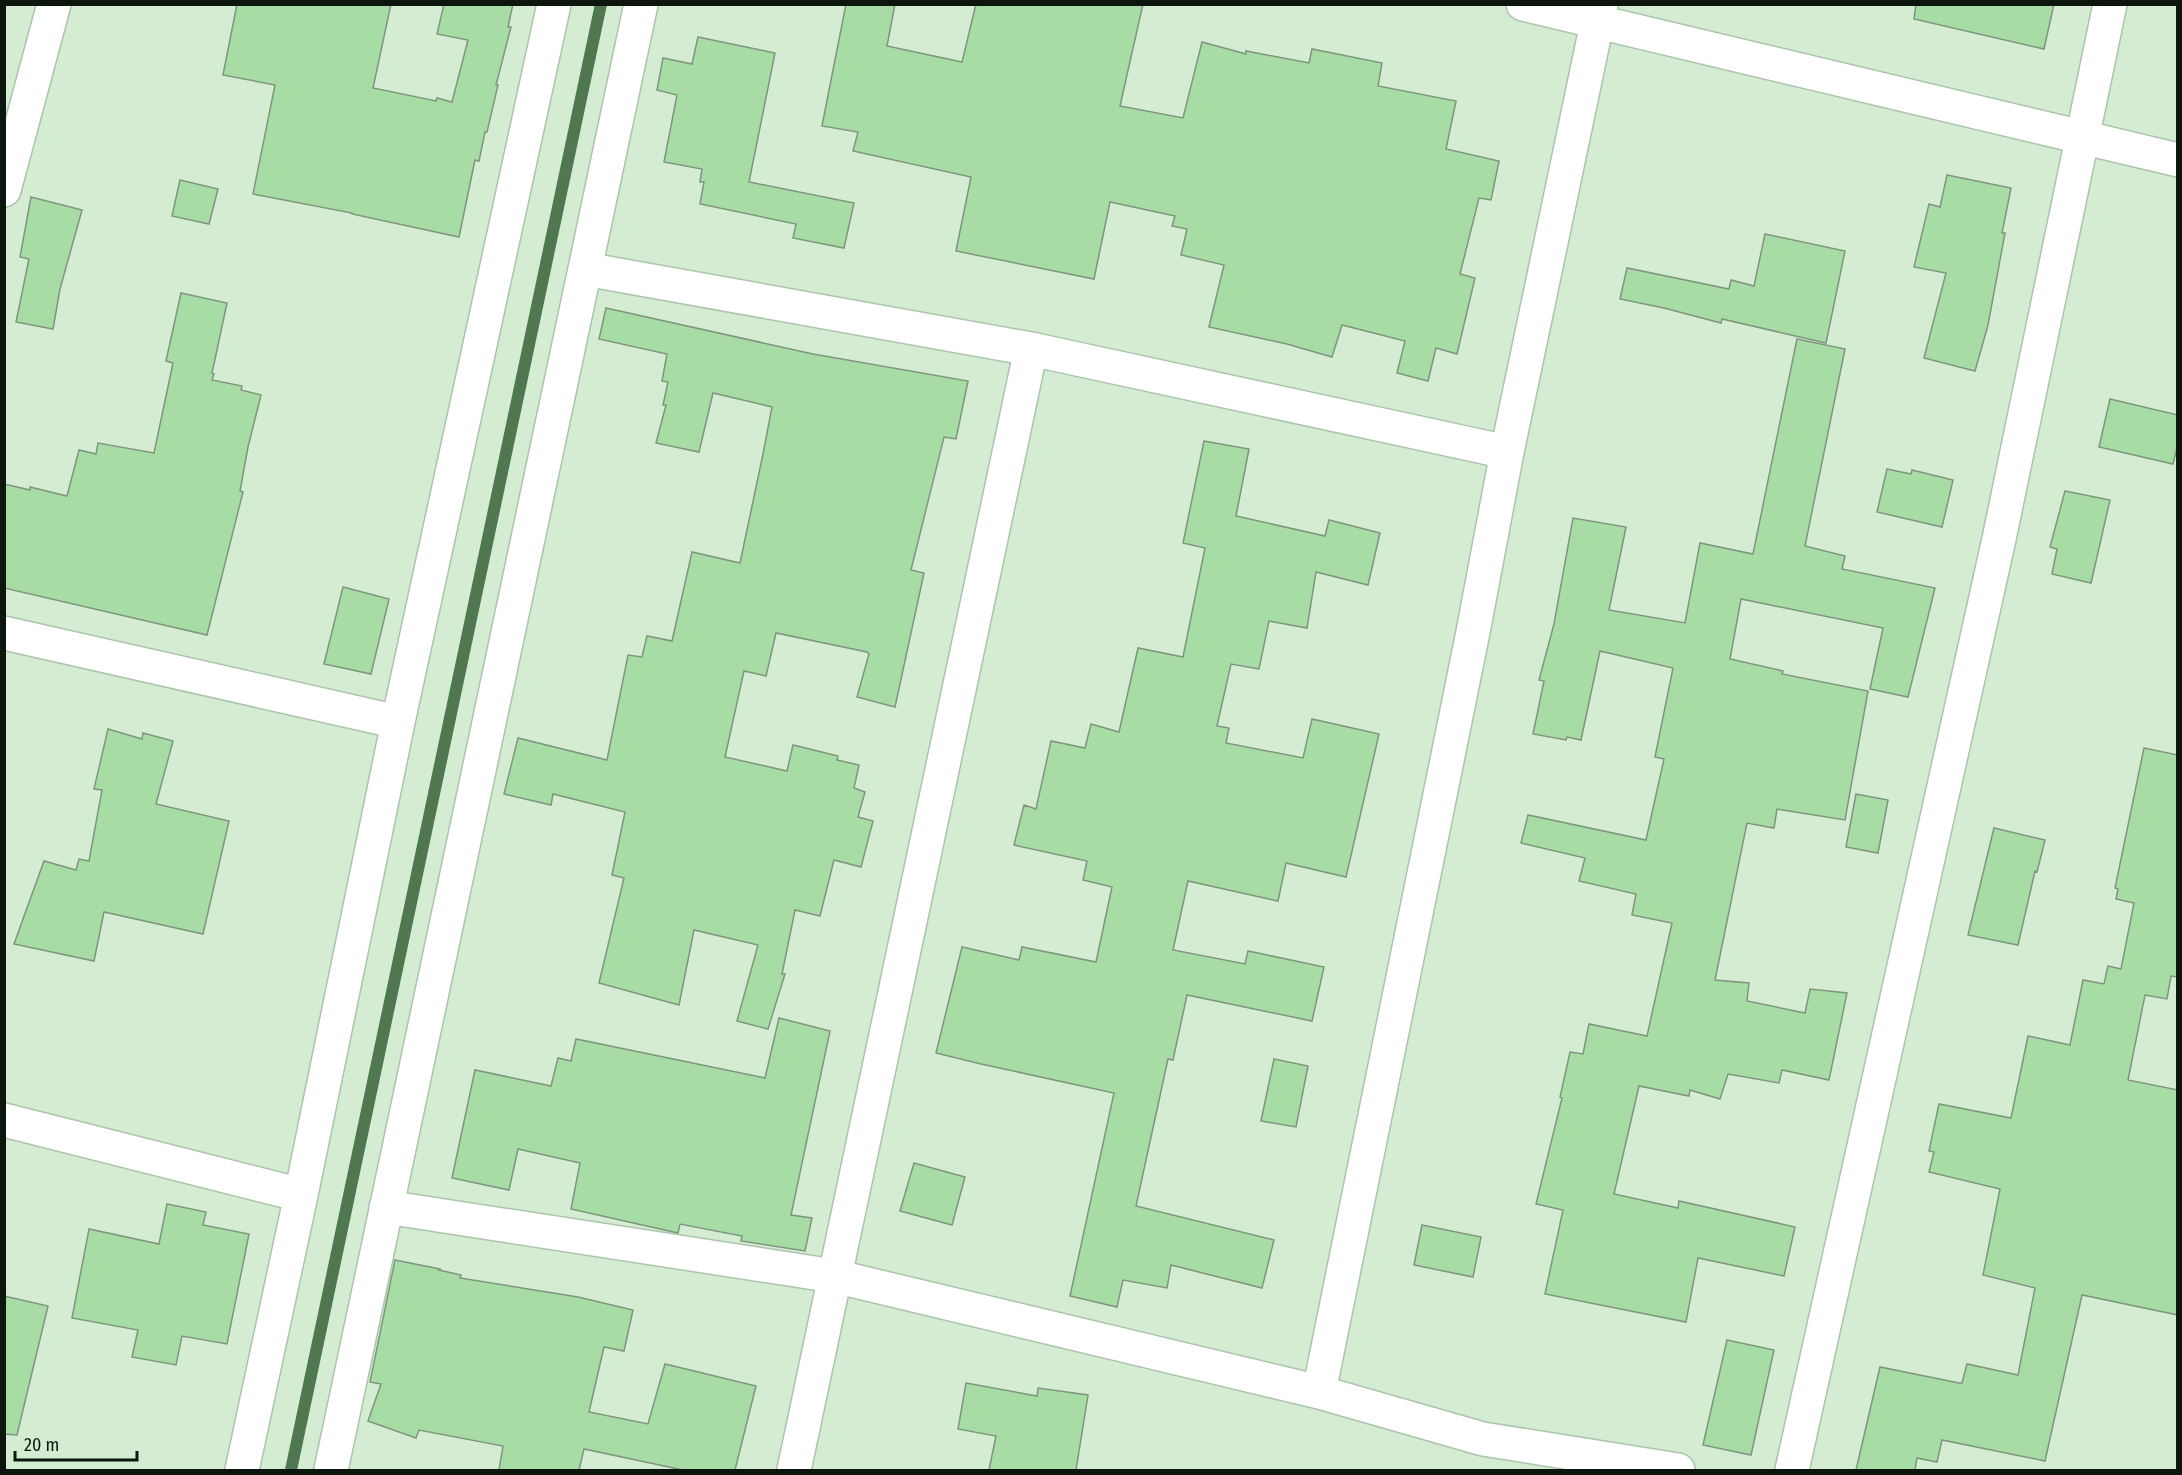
<svg xmlns="http://www.w3.org/2000/svg" width="2182" height="1475" viewBox="0 0 2182 1475" font-family="'Fira Sans Condensed',sans-serif">
	<style>
		.lines { fill: none; stroke-linecap: round; stroke-linejoin: round }
		.stream { stroke: #50774f; stroke-width: 12 }
		.building { fill: #a7dda5; stroke: #7f967e; stroke-width: 1.5 }
		.minor-casing { stroke: #acc4ab; stroke-width: 36 }
		.minor { stroke: #fff; stroke-width: 33 }
	</style>
	<rect width="100%" height="100%" fill="#d3ecd2"/>
	<g class="lines">
		<path class="stream" d="M 291,1470 L 601,4"/>
	</g>
	<path class="building" d="M 237,4 L 391,4 L 373,88 L 436,101 L 437,98 L 452,102 L 468,40 L 437,34 L 444,4 L 513,4 L 508,27 L 511,27 L 496,85 L 498,85 L 487,132 L 485,132 L 479,161 L 475,160 L 459,237 L 352,214 L 352,213 L 253,194 L 275,85 L 223,75 Z
		M 846,4 L 895,4 L 887,46 L 962,62 L 976,4 L 1143,4 L 1120,106 L 1183,118 L 1202,42 L 1246,54 L 1246,51 L 1309,63 L 1312,49 L 1382,63 L 1378,86 L 1456,101 L 1446,149 L 1499,161 L 1491,200 L 1479,198 L 1460,274 L 1475,278 L 1457,354 L 1436,348 L 1428,381 L 1397,373 L 1405,341 L 1342,325 L 1332,357 L 1287,344 L 1209,327 L 1224,265 L 1181,255 L 1187,229 L 1172,226 L 1175,216 L 1110,202 L 1094,279 L 956,251 L 971,177 L 853,151 L 858,132 L 822,126 Z
		M 1916,4 L 2054,4 L 2044,49 L 1914,19 Z
		M 698,37 L 775,53 L 749,182 L 854,203 L 844,248 L 793,238 L 796,224 L 700,204 L 704,182 L 700,182 L 702,169 L 664,162 L 677,95 L 657,90 L 663,58 L 692,64 Z
		M 1947,175 L 2011,188 L 2002,233 L 2005,233 L 1988,325 L 1975,371 L 1924,358 L 1946,273 L 1914,267 L 1929,204 L 1940,207 Z
		M 180,180 L 218,189 L 209,224 L 172,216 Z
		M 31,197 L 82,210 L 60,289 L 53,329 L 16,322 L 29,259 L 20,257 Z
		M 1765,234 L 1845,251 L 1826,343 L 1722,319 L 1721,323 L 1664,308 L 1620,299 L 1627,268 L 1729,289 L 1731,280 L 1754,286 Z
		M 181,293 L 227,303 L 212,373 L 214,374 L 212,380 L 242,386 L 241,390 L 261,395 L 248,447 L 240,491 L 243,492 L 207,635 L 4,588 L 4,484 L 30,490 L 30,487 L 67,496 L 79,450 L 96,454 L 98,443 L 154,453 L 173,363 L 166,361 Z
		M 606,308 L 813,354 L 968,381 L 956,439 L 944,437 L 911,570 L 924,573 L 895,707 L 857,697 L 869,654 L 867,652 L 776,633 L 766,676 L 744,671 L 725,757 L 787,771 L 793,745 L 838,756 L 837,760 L 859,765 L 854,788 L 865,792 L 858,817 L 873,821 L 861,867 L 834,860 L 820,916 L 795,910 L 782,974 L 785,974 L 768,1029 L 737,1021 L 758,945 L 694,930 L 679,1005 L 599,983 L 624,878 L 612,875 L 625,812 L 553,794 L 551,805 L 504,794 L 518,738 L 607,760 L 628,655 L 642,657 L 647,636 L 672,641 L 692,552 L 740,563 L 763,454 L 772,407 L 713,393 L 699,452 L 656,443 L 666,405 L 663,405 L 668,382 L 662,381 L 667,354 L 599,339 Z
		M 1797,339 L 1845,349 L 1805,546 L 1845,556 L 1842,569 L 1935,588 L 1908,697 L 1870,689 L 1883,628 L 1741,599 L 1730,659 L 1783,671 L 1782,674 L 1868,691 L 1845,820 L 1777,809 L 1774,828 L 1747,823 L 1715,980 L 1749,983 L 1747,1001 L 1805,1013 L 1810,989 L 1847,993 L 1829,1080 L 1782,1070 L 1779,1083 L 1728,1074 L 1720,1099 L 1690,1090 L 1689,1096 L 1639,1086 L 1614,1194 L 1678,1208 L 1679,1201 L 1795,1227 L 1784,1276 L 1698,1258 L 1686,1322 L 1545,1294 L 1563,1210 L 1536,1204 L 1562,1098 L 1560,1097 L 1570,1052 L 1583,1054 L 1589,1024 L 1647,1036 L 1672,923 L 1632,915 L 1636,894 L 1579,881 L 1585,858 L 1521,843 L 1528,815 L 1646,840 L 1664,759 L 1655,757 L 1673,668 L 1600,651 L 1581,740 L 1567,737 L 1566,740 L 1533,734 L 1544,681 L 1539,680 L 1554,624 L 1573,518 L 1626,527 L 1609,610 L 1685,623 L 1700,543 L 1753,554 Z
		M 2110,399 L 2178,415 L 2178,443 L 2173,464 L 2099,447 Z
		M 1204,441 L 1249,449 L 1236,516 L 1325,536 L 1329,520 L 1380,533 L 1368,585 L 1316,572 L 1307,628 L 1269,621 L 1259,669 L 1231,664 L 1217,726 L 1229,728 L 1226,743 L 1303,758 L 1312,719 L 1379,734 L 1346,877 L 1286,863 L 1278,901 L 1188,881 L 1173,950 L 1245,964 L 1248,951 L 1324,967 L 1312,1021 L 1187,995 L 1173,1060 L 1168,1059 L 1136,1206 L 1274,1240 L 1262,1288 L 1171,1265 L 1167,1288 L 1123,1280 L 1117,1307 L 1070,1296 L 1114,1093 L 981,1064 L 936,1053 L 962,947 L 1019,960 L 1022,947 L 1096,962 L 1112,887 L 1083,880 L 1087,861 L 1014,845 L 1024,805 L 1036,809 L 1051,741 L 1085,748 L 1091,724 L 1119,732 L 1138,648 L 1183,657 L 1205,548 L 1183,543 Z
		M 1887,469 L 1911,474 L 1912,470 L 1953,480 L 1942,527 L 1877,512 Z
		M 2065,491 L 2110,500 L 2091,583 L 2052,574 L 2057,549 L 2050,547 Z
		M 343,587 L 389,599 L 371,674 L 324,664 Z
		M 108,729 L 142,739 L 143,733 L 173,741 L 156,804 L 229,821 L 203,934 L 104,912 L 94,961 L 14,944 L 44,861 L 76,870 L 79,859 L 89,861 L 102,790 L 94,789 Z
		M 2144,748 L 2178,755 L 2178,977 L 2171,976 L 2167,999 L 2145,995 L 2128,1080 L 2178,1090 L 2178,1315 L 2082,1295 L 2045,1461 L 1942,1440 L 1937,1462 L 1917,1458 L 1915,1470 L 1856,1470 L 1880,1367 L 1959,1383 L 1962,1383 L 1967,1364 L 2018,1375 L 2035,1288 L 1983,1275 L 2000,1189 L 1929,1172 L 1934,1152 L 1929,1151 L 1939,1104 L 2011,1118 L 2028,1036 L 2070,1045 L 2083,980 L 2104,984 L 2108,966 L 2121,969 L 2134,903 L 2116,899 L 2118,889 L 2115,888 Z
		M 1856,794 L 1888,800 L 1878,853 L 1846,847 Z
		M 1994,828 L 2045,840 L 2037,872 L 2035,871 L 2018,945 L 1968,935 Z
		M 779,1018 L 830,1031 L 791,1215 L 812,1218 L 805,1251 L 741,1241 L 742,1236 L 680,1224 L 678,1233 L 571,1209 L 580,1163 L 518,1149 L 509,1190 L 452,1178 L 475,1070 L 551,1086 L 558,1058 L 571,1061 L 576,1039 L 765,1078 Z
		M 1274,1059 L 1308,1066 L 1296,1127 L 1261,1121 Z
		M 914,1163 L 965,1177 L 952,1225 L 900,1211 Z
		M 167,1204 L 206,1212 L 203,1225 L 249,1234 L 227,1344 L 182,1336 L 176,1365 L 132,1357 L 138,1330 L 72,1318 L 89,1229 L 159,1244 Z
		M 1422,1225 L 1481,1237 L 1473,1277 L 1414,1265 Z
		M 395,1260 L 440,1269 L 439,1270 L 461,1275 L 460,1278 L 578,1297 L 633,1310 L 624,1351 L 604,1347 L 589,1412 L 648,1424 L 665,1364 L 756,1386 L 735,1470 L 683,1470 L 584,1449 L 579,1470 L 499,1470 L 503,1446 L 419,1430 L 416,1438 L 368,1421 L 381,1384 L 370,1382 Z
		M 4,1296 L 48,1306 L 17,1435 L 4,1434 Z
		M 1727,1340 L 1774,1350 L 1751,1455 L 1703,1445 Z
		M 966,1383 L 1037,1396 L 1038,1388 L 1088,1395 L 1076,1470 L 989,1470 L 996,1436 L 958,1429 Z"/>
	<g class="lines">
		<g class="minor-casing">
			<path id="minor" d="M 1523,4 L 2178,160
				M 4,190 L 54,4
				M 585,269 L 1031,349 L 1507,452
				M 4,633 L 398,722
				M 4,1120 L 301,1195
				M 386,1207 L 834,1276 L 1319,1392 L 1483,1439 L 1678,1470
				M 1319,1392 L 1473,632 L 1507,452 L 1601,4
				M 242,1470 L 301,1195 L 398,722 L 554,4
				M 331,1470 L 641,4
				M 794,1470 L 1031,349
				M 1792,1470 L 1999,539 L 2110,4"/>
		</g>
		<use href="#minor" class="minor"/>
	</g>
	<rect width="2182" height="1475" fill="none" stroke="#0d160d" stroke-width="12"/>
	<path d="M15 1451v9h122v-9" fill="none" stroke="#0d160d" stroke-width="3"/>
	<text x="24" y="1451" font-size="18" fill="#0d160d" stroke="#d3ecd2" stroke-width="4.5" paint-order="stroke">20 m</text>
</svg>
